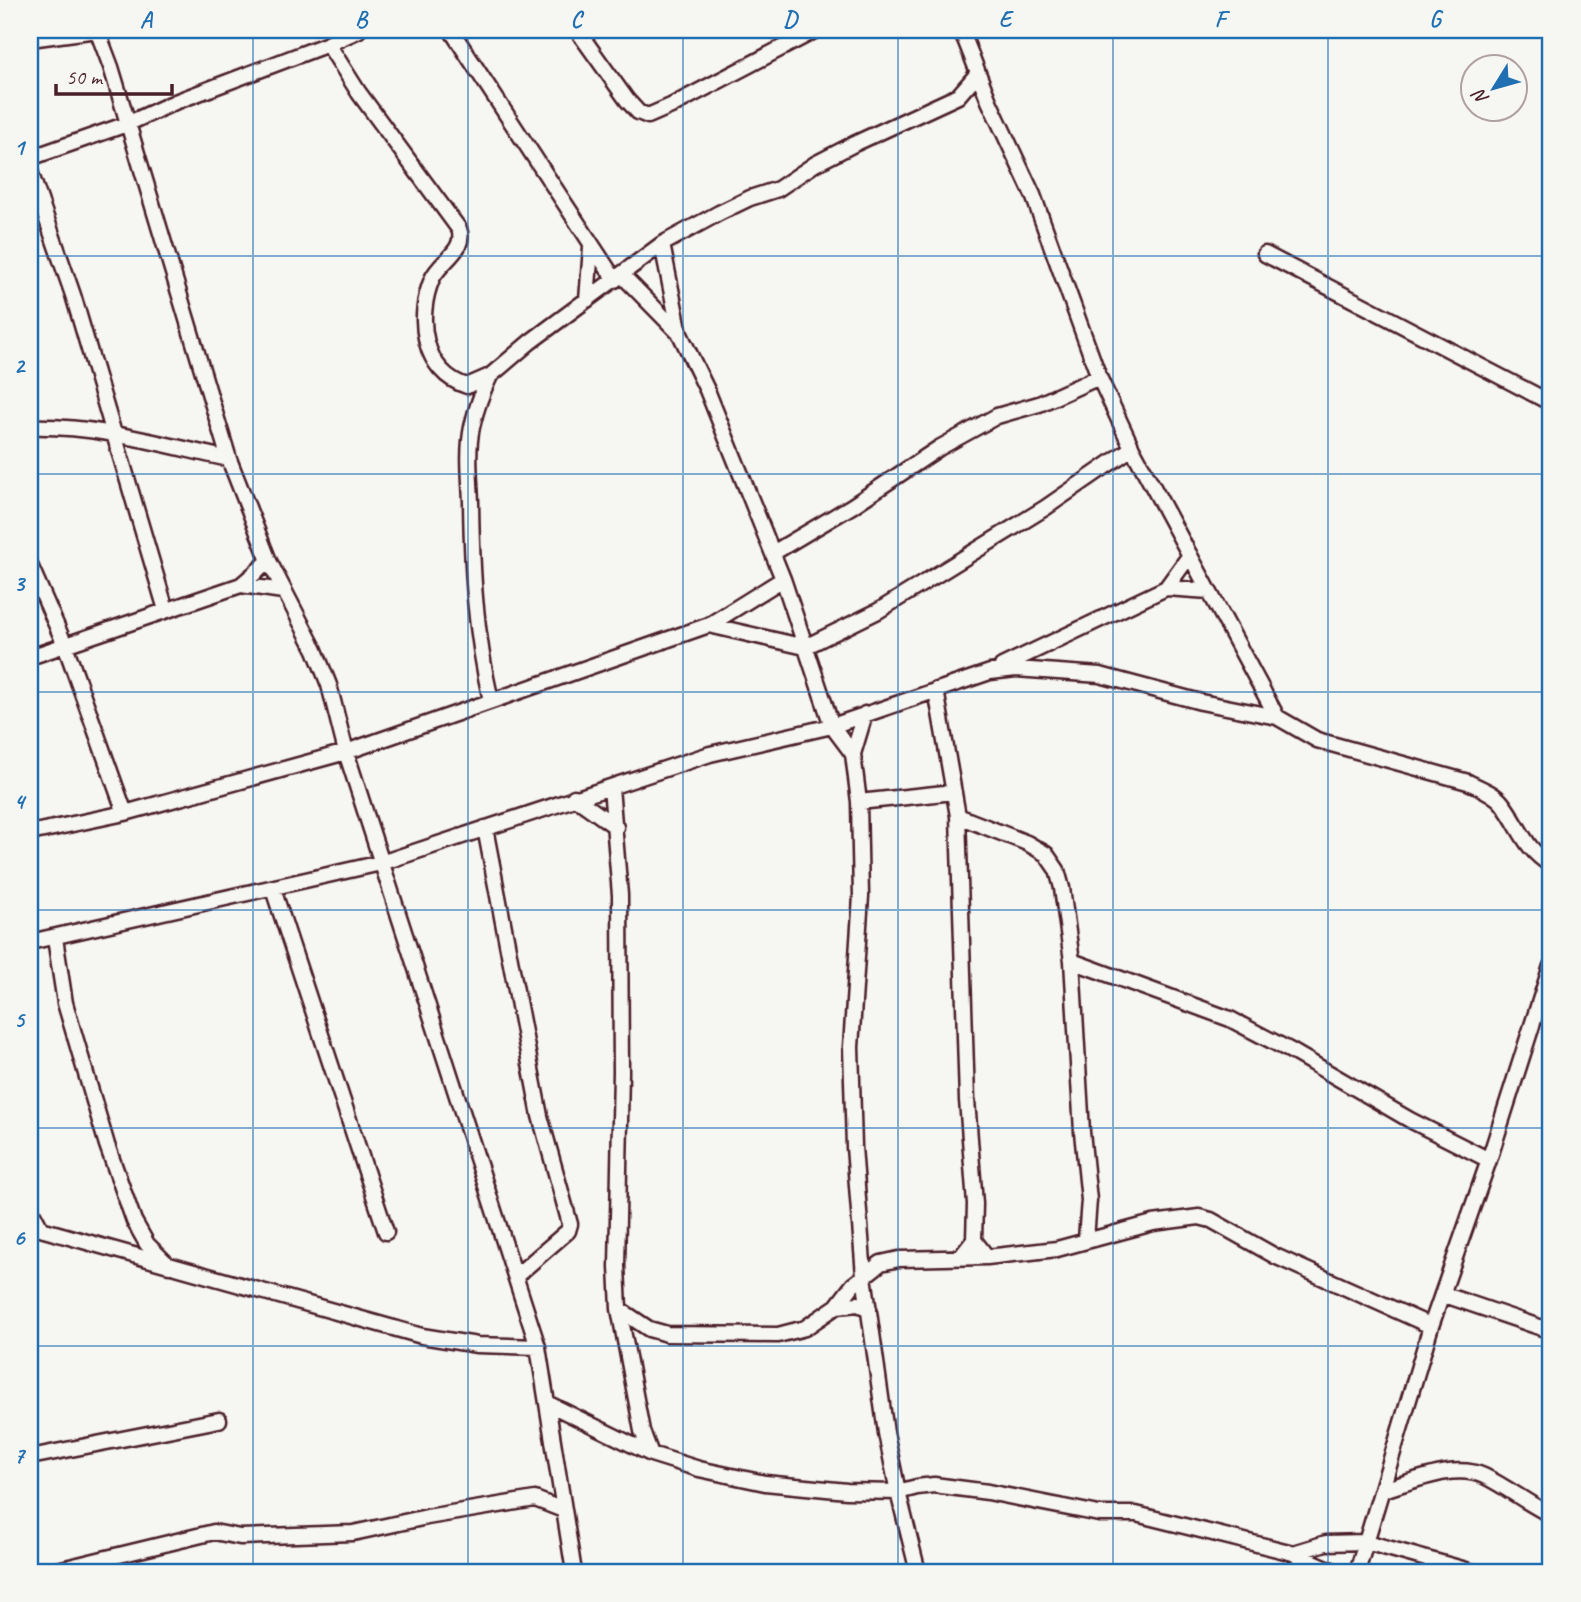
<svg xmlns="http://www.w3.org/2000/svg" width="1581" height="1602" viewBox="0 0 1581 1602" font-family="Caveat,sans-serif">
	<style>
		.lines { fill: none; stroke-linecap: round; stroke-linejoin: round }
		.street-casing { stroke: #4a1f2b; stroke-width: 19 }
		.street { stroke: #f6f6f2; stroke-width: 14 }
		.grid { fill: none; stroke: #1f6fb2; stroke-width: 2; stroke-opacity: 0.55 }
		.neatline { fill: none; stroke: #1f6fb2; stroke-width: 2.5 }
		.grid-label { font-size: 23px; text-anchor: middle; font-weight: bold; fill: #1f6fb2 }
	</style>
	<rect width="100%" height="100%" fill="#f6f6f2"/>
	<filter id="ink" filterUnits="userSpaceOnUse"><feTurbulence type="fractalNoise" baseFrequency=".0143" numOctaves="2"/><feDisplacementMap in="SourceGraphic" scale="14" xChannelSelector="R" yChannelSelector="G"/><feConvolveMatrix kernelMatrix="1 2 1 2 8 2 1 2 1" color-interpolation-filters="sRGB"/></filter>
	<g filter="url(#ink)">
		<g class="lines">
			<g class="street-casing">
				<path id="street" d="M 97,30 L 111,67 L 229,459 L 269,561 L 315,650 L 329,685 L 346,752 L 538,1347 L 574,1572
					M 451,30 L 615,280
					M 577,30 L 627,100 L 638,112 L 648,116 L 671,106 L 816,30
					M 956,30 L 964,37 L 968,47 L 989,101 L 1033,195 L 1099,377 L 1132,448 L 1277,717
					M 30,39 L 97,30
					M 328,44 L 359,93 L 459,229 C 467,250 440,261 432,279 C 416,317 422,372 467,386 L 490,376 L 530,342 L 662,244 L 719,213 L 750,198 L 778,189 L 815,164 L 854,144 L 958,96 L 978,73
					M 30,158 L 127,124 L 175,102 L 328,44 L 359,30
					M 30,171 L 73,295 L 166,610
					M 662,244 L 680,334 L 707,390 L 783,579 L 832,726 L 853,754
					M 1265,254 L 1551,403
					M 622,275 L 679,333
					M 587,300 L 591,247
					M 490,376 C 482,392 476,409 472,427 C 467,451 470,478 471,502 C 472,573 475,631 491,701
					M 30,427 C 97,425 164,445 229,459
					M 773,553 L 852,506 L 939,448 L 997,416 L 1039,404 L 1099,377
					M 30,565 L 65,645 L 125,813
					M 241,585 L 283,591
					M 1166,588 L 1209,591
					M 709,625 L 805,647 L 878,611 L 1045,508 L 1132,448
					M 30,657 L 241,585 L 269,561
					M 1002,666 L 1166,588 L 1190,555
					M 936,690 L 958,816 L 967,1100 L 975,1204 L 974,1240 L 960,1258
					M 865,714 L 853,754 L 859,802 L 861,896 L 851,1047 L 854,1147 L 864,1276 L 886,1433 L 898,1492 L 918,1572
					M 611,787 L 620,895 L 621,1072 L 617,1266 L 619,1309 L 642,1431 L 651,1454
					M 574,797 L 616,827
					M 859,802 L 954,792
					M 958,816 L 1027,843 L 1046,854 L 1057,870 L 1062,888 L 1072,961 L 1082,1132 L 1089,1200 L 1086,1239
					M 485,828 L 540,1116 L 570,1224 L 568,1231 L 516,1276
					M 30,833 L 125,813 L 346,752 L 709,625 L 783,579
					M 273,889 L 386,1232
					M 55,938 L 65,1003 L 107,1145 L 134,1221 L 147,1244 L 169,1266
					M 30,942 L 381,863 L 710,754 L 832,726 L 990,672 L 1016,669 L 1100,675 L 1201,702 L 1277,717 L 1317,740 L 1468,782 C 1480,788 1494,793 1502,803 C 1520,826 1524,849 1551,865
					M 1072,961 L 1230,1019 L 1293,1052 L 1410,1120 L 1489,1160
					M 30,1208 L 41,1229
					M 30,1226 L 422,1336 L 477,1345 L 538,1347
					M 974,1240 L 987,1257 L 1057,1249 L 1153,1223 L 1199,1217 L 1211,1220 L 1275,1256 L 1431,1326
					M 1442,1294 L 1551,1331
					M 837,1306 L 858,1304 L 869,1309
					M 619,1309 L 649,1329 L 667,1334 L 778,1335 L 805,1328 L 837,1306 L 853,1285 L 881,1263 L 899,1259 L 987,1257
					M 547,1403 L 651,1454 L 699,1469 L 765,1483 L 847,1491 L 898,1492 L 917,1487 L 934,1485 L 988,1492 L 1099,1514 L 1136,1514 L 1293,1553 L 1336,1572
					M 30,1457 L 219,1420
					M 1382,1490 C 1413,1482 1454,1462 1484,1476 C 1507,1487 1528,1504 1551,1515
					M 1293,1553 L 1326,1543 L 1366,1542 L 1473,1572
					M 49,1572 L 214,1532 L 240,1537 L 353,1533 L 427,1517 L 535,1499 L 563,1510
					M 1357,1572 L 1431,1326 L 1489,1160 L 1551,966"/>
			</g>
			<use href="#street" class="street"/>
		</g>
	</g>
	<path class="grid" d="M 253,30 L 253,1572M 468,30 L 468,1572M 683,30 L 683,1572M 898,30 L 898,1572M 1113,30 L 1113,1572M 1328,30 L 1328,1572M 30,256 L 1551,256M 30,474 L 1551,474M 30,692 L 1551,692M 30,910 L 1551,910M 30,1128 L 1551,1128M 30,1346 L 1551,1346"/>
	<rect width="1581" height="1602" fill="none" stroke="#f6f6f2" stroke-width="77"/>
	<g transform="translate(1494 88) rotate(233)"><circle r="33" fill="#f6f6f2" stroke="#b1a0a2" stroke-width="2"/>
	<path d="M0-5L12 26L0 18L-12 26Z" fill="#1f6fb2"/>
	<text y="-10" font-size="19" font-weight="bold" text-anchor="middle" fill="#4a1f2b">N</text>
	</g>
	<path d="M56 84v10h116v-10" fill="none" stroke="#4a1f2b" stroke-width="3.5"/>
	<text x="66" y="84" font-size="21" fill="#4a1f2b" stroke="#f6f6f2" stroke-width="5" paint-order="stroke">50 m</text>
	<rect x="38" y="38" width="1504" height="1526" class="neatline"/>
	<g class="grid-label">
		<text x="146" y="27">A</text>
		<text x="361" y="27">B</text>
		<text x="576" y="27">C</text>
		<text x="790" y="27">D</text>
		<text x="1005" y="27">E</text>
		<text x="1220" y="27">F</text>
		<text x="1435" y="27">G</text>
		<text x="19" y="155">1</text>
		<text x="19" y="373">2</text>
		<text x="19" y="591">3</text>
		<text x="19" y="809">4</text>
		<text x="19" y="1027">5</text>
		<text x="19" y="1245">6</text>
		<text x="19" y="1463">7</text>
	</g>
</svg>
